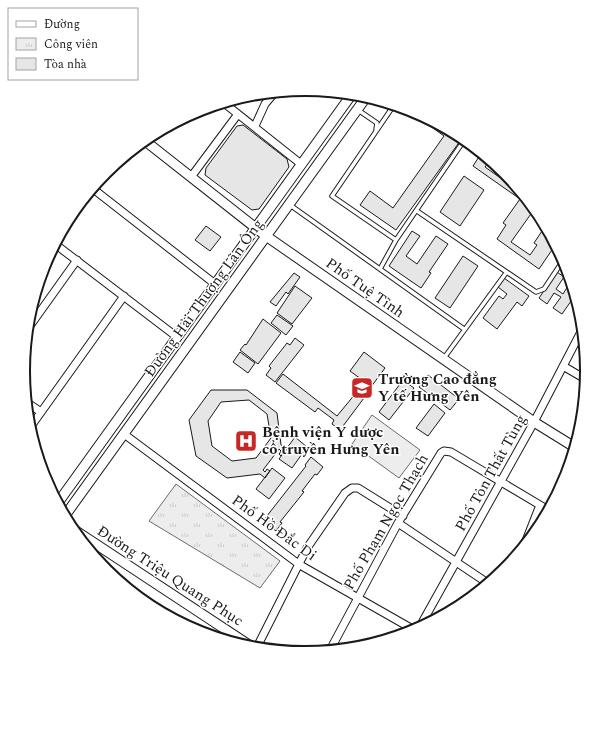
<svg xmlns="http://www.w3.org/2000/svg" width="611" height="743" viewBox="0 0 611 743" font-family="Spectral,serif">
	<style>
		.built { fill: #ededed; stroke: #6a6a6a }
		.park { fill: url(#park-tufts); stroke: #6a6a6a }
		.building { fill: #e6e6e6; stroke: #1a1a1a; fill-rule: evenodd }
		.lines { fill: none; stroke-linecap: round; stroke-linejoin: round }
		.lane-casing { stroke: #1a1a1a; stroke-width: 5.5 }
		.street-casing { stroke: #1a1a1a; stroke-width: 9 }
		.secondary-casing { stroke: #1a1a1a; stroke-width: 11 }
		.lane { stroke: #fff; stroke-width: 3.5 }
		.street { stroke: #fff; stroke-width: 7 }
		.secondary { stroke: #fff; stroke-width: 9 }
		.labels { text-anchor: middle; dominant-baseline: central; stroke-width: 3; stroke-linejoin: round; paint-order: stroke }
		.street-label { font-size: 15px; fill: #1a1a1a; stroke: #fff }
		.poi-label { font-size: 15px; font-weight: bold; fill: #1a1a1a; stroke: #fff; text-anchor: start }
		.rim { fill: none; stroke: #1a1a1a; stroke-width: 2 }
	</style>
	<defs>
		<pattern id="park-tufts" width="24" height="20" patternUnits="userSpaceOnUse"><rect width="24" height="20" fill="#ededed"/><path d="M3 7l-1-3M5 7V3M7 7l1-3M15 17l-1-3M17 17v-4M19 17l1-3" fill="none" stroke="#cbcbcb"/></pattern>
	</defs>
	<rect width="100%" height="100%" fill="#fff"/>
	<path class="built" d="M 372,415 L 420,450 L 399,478 L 352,444 Z"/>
	<path class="park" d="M 176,484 L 280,561 L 260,588 L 149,521 Z"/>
	<path class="building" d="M 425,117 L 463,137 L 396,230 L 360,205 L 370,191 L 393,208 L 444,136 L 422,120 Z
		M 243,125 L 287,159 L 289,167 L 259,209 L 252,210 L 205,175 L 206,168 L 237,126 Z
		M 482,152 L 490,160 L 485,167 L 523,194 L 536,209 L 534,212 L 533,211 L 511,242 L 530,255 L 537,245 L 534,243 L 546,225 L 556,244 L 539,269 L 497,239 L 506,225 L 503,223 L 520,199 L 473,166 Z
		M 495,163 L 505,172 L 515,183 L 492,167 Z
		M 464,176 L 484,190 L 460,226 L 440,212 Z
		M 206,226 L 221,237 L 210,251 L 195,240 Z
		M 412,231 L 420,236 L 406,256 L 417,264 L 436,236 L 448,244 L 429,272 L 431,273 L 421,288 L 389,266 Z
		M 463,256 L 478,266 L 450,308 L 435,298 Z
		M 565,261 L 567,264 L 569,273 L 564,269 Z
		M 557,272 L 564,277 L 556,289 L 563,294 L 571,281 L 576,294 L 562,314 L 553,308 L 561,297 L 554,293 L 547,304 L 539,298 Z
		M 294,273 L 300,277 L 288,294 L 286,292 L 276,306 L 270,302 Z
		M 504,278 L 529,296 L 522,306 L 517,302 L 497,329 L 483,318 L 499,296 L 503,299 L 507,294 L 498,287 Z
		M 295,286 L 312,298 L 292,324 L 277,313 Z
		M 277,315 L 293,326 L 286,335 L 271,323 Z
		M 263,319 L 281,333 L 258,364 L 240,350 L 245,344 L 246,345 Z
		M 295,338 L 304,345 L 275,382 L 266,375 L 271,368 L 269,366 L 287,343 L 290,345 Z
		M 240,352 L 255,363 L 248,373 L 233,362 Z
		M 364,352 L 385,368 L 371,387 L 366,383 L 362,390 L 367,394 L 340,430 L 332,424 L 334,420 L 318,408 L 315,412 L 276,383 L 283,374 L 337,416 L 365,382 L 350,371 Z
		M 428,375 L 459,399 L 450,410 L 419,387 Z
		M 403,380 L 414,388 L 389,420 L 379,412 Z
		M 211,390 L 247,390 L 277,413 L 281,445 L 287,449 L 281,456 L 279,454 L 281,451 L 279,449 L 263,470 L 265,472 L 267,469 L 270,471 L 265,478 L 260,474 L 227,478 L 196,456 L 189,420 ZM 249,400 L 267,414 L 271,438 L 256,458 L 232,461 L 212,446 L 208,421 L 221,402 Z
		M 434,404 L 445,413 L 428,436 L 416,428 Z
		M 295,437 L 307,447 L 292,468 L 279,459 Z
		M 311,457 L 323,467 L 317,475 L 315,474 L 302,491 L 304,492 L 280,522 L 282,523 L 276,531 L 263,521 L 306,466 L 305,465 Z
		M 272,468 L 285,478 L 269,499 L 256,489 Z"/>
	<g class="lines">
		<g class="lane-casing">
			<path id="lane" d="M 394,105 L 332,196 L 396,240
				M 358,110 L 377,123 L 376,130
				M 290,205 L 464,329
				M 417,211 L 536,292 L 544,289 L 564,259
				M 380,269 L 396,240 L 465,139
				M 444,358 L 506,273"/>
		</g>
		<g class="street-casing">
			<path id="street" d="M 224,103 L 301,164
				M 255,126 L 265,104 L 275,92
				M 191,177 L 238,114
				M 92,188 L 215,284
				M 55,244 L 177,337
				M 27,330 L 77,260
				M 563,366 L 587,380
				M 26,402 L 41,412
				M 29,429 L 124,296
				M 124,434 L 300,565 L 416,631
				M 398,523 L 489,584
				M 522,551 L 540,505
				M 418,630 L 534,422 L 584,326
				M 256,649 L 307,548 L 345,493 L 352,488 L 358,488 L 403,516
				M 329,652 L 398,523 L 441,453 L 444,451 L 451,452 L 550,511"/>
		</g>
		<g class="secondary-casing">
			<path id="secondary" d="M 144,140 L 266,236 L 534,422 L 576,448
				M 57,504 L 352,94
				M 64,517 L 367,96
				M 70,527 L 255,649"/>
		</g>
		<use href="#lane" class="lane"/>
		<use href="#street" class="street"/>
		<use href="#secondary" class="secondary"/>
	</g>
	<defs>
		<g id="university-square" transform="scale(1.15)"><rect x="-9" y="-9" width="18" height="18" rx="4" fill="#c62828" stroke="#fff"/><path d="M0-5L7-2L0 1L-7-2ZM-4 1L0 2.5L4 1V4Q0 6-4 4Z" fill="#fff"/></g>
		<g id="hospital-square" transform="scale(1.15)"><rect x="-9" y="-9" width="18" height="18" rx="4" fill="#c62828" stroke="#fff"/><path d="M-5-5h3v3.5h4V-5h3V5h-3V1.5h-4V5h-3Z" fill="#fff"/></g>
	</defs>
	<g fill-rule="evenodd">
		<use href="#university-square" x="362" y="388"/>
		<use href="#hospital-square" x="246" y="441"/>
	</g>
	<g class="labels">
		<g class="street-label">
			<text transform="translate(365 288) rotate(35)">Phố Tuệ Tĩnh</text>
			<text transform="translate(204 298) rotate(-54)">Đường Hải Thượng Lãn Ông</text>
			<text transform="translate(491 473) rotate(-61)">Phố Tôn Thất Tùng</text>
			<text transform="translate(386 522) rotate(-60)">Phố Phạm Ngọc Thạch</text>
			<text transform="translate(274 528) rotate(36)">Phố Hồ Đắc Di</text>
			<text transform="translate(170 576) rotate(33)">Đường Triệu Quang Phục</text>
		</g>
		<g class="poi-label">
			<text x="378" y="379">Trường Cao đẳng<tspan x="378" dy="17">Y tế Hưng Yên</tspan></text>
			<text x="262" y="432">Bệnh viện Y dược<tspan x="262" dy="17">cổ truyền Hưng Yên</tspan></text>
		</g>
	</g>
	<path d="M0 0H611V743H0ZM30 371a275 275 0 1 1 550 0a275 275 0 1 1-550 0Z" fill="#fff" fill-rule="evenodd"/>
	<path class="rim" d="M30 371a275 275 0 1 1 550 0a275 275 0 1 1-550 0Z"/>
	<rect x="8" y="8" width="130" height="72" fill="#ffffff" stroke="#a3a3a3"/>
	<rect x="16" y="21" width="20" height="6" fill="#ffffff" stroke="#a3a3a3"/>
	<text x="44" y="28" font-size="12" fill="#1a1a1a">Đường</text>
	<rect x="16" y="38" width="20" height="12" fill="url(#park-tufts)" stroke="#a3a3a3"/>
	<text x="44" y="48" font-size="12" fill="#1a1a1a">Công viên</text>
	<rect x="16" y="58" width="20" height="12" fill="#e6e6e6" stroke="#a3a3a3"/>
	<text x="44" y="68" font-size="12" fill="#1a1a1a">Tòa nhà</text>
</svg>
